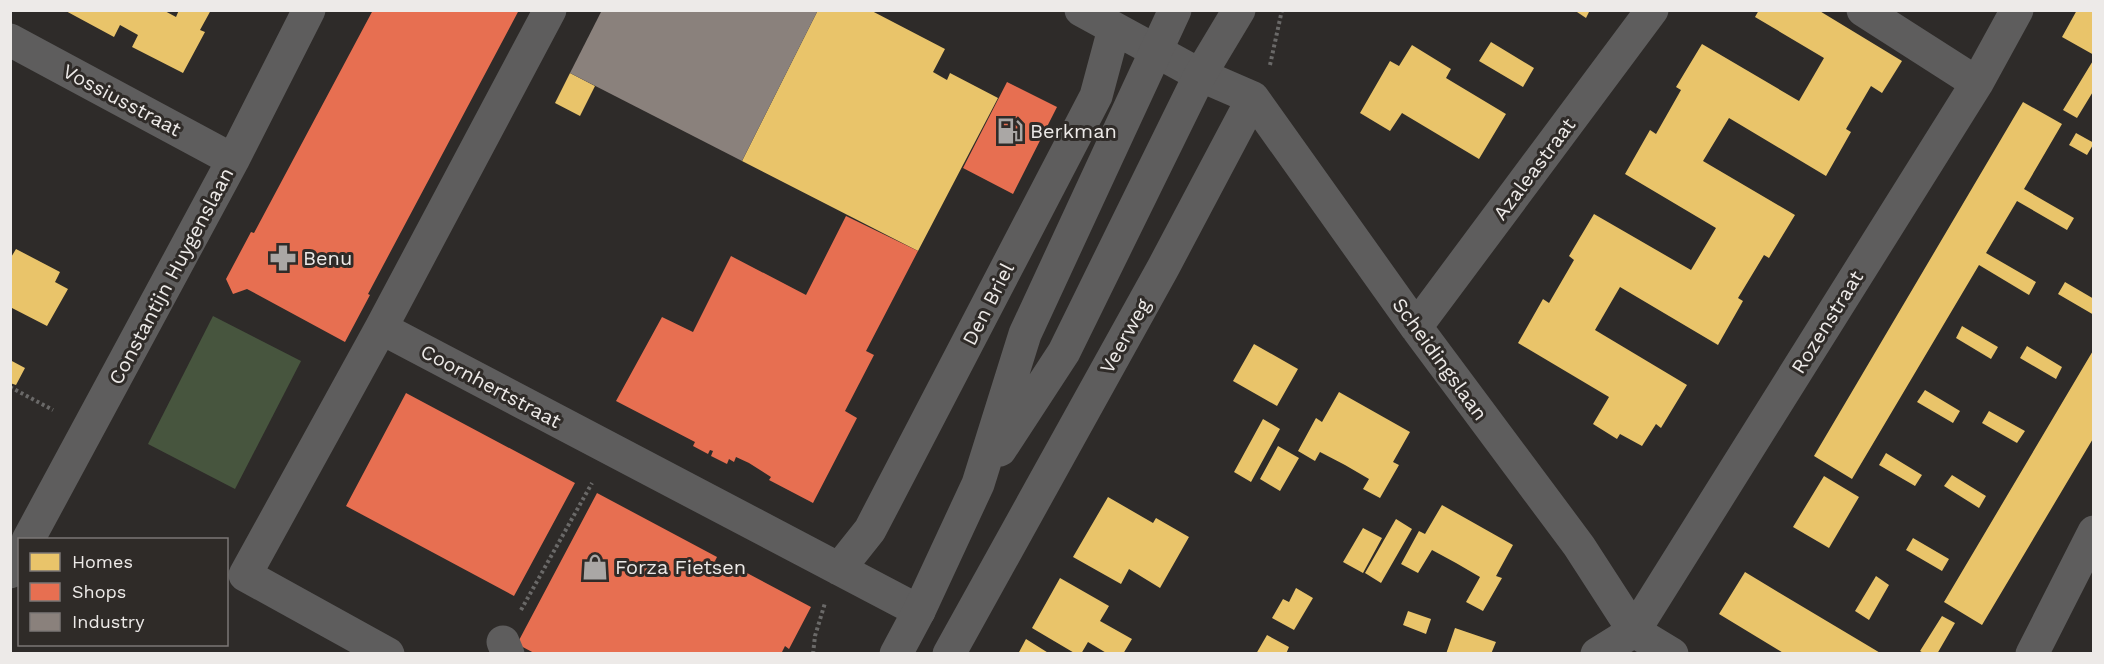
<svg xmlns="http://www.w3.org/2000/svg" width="2104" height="664" viewBox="0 0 2104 664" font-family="'Work Sans',sans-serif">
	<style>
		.green { fill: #47553e }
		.homes { fill: #e9c46a }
		.shops { fill: #e76f51 }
		.industry { fill: #8a817c }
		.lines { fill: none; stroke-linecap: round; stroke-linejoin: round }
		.path { stroke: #6a6968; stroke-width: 4; stroke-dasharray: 3 3; stroke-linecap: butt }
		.minor { stroke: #5e5d5d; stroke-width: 33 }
		.tertiary { stroke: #5e5d5d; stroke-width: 33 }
		.labels { text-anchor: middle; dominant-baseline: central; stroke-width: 6; stroke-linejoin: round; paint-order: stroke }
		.street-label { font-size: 20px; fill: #edeae8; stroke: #2f2b28 }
		.poi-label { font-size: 20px; fill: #edeae8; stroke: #2f2b28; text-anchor: start }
	</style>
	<rect width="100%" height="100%" fill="#2e2b29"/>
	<path class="green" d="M 213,316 L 301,361 L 235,489 L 148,444 Z"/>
	<path class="homes" d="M 64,10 L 163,10 L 176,17 L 179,10 L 211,10 L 200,30 L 205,32 L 183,73 L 132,47 L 138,35 L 120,25 L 114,37 Z
		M 818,10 L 870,10 L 945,49 L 933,72 L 947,80 L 950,73 L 998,98 L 918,251 L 742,161 Z
		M 1574,10 L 1590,10 L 1586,18 Z
		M 1759,10 L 1818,10 L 1902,61 L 1882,93 L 1871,86 L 1846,129 L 1851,132 L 1826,176 L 1729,118 L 1703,161 L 1795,215 L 1769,258 L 1764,255 L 1738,298 L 1743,301 L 1718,345 L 1620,287 L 1595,330 L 1687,385 L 1661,428 L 1656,424 L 1642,446 L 1620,434 L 1617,439 L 1593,424 L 1609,397 L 1518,343 L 1543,299 L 1549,303 L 1574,260 L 1569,256 L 1594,214 L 1691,270 L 1716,228 L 1625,174 L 1650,130 L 1656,134 L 1681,90 L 1676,87 L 1702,44 L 1799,101 L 1824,58 L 1755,17 Z
		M 2077,10 L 2094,10 L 2094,55 L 2062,37 Z
		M 1491,42 L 1534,68 L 1523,87 L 1479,61 Z
		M 1412,45 L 1451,69 L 1446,78 L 1506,114 L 1479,159 L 1402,113 L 1390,131 L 1360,113 L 1390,61 L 1399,66 Z
		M 2094,59 L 2094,90 L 2077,118 L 2063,110 Z
		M 570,73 L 595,86 L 580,116 L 555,103 Z
		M 2023,102 L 2062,124 L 2024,189 L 2074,218 L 2067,230 L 2017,201 L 1986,253 L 2036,282 L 2029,295 L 1979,265 L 1852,479 L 1814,456 Z
		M 2076,133 L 2094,143 L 2087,155 L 2069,145 Z
		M 16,249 L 60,272 L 55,282 L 68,289 L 47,326 L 12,308 L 10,311 L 10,259 Z
		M 2065,282 L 2094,299 L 2094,315 L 2058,294 Z
		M 1962,326 L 1998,347 L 1991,359 L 1956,338 Z
		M 1254,344 L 1298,369 L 1277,406 L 1233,381 Z
		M 2027,346 L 2062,367 L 2056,379 L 2020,358 Z
		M 2094,349 L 2094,437 L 1982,625 L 1944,602 Z
		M 10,360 L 25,368 L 16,385 L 10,383 Z
		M 1925,390 L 1960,411 L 1953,423 L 1917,402 Z
		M 1339,392 L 1410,432 L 1393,462 L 1399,465 L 1380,498 L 1363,489 L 1369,479 L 1345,465 L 1320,452 L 1315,461 L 1298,451 L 1316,418 L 1322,422 Z
		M 1989,411 L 2025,431 L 2017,443 L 1982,423 Z
		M 1263,419 L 1280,429 L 1251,482 L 1234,472 Z
		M 1278,446 L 1299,458 L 1280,491 L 1260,479 Z
		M 1886,453 L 1922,475 L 1915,486 L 1879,465 Z
		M 1952,475 L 1986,496 L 1979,508 L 1944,486 Z
		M 1824,476 L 1859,497 L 1829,548 L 1793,527 Z
		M 1108,497 L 1153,523 L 1156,518 L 1189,537 L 1160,588 L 1129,569 L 1121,584 L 1073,557 Z
		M 1442,505 L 1513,545 L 1496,576 L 1502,578 L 1483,611 L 1466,602 L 1480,577 L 1456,563 L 1432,550 L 1418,573 L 1401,564 L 1419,531 L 1425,534 Z
		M 1396,519 L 1412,529 L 1381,583 L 1365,573 Z
		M 1363,528 L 1382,538 L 1363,573 L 1343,562 Z
		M 1913,538 L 1949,559 L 1942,571 L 1906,550 Z
		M 1745,572 L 1778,592 L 1882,654 L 1785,654 L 1719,614 Z
		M 1876,576 L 1889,585 L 1869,620 L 1855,611 Z
		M 1060,578 L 1109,606 L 1100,621 L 1132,639 L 1123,654 L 1108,654 L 1088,642 L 1081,654 L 1076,654 L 1032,628 Z
		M 1296,588 L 1313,598 L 1294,630 L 1272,618 L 1283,599 L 1289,602 Z
		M 1408,611 L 1431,619 L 1426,634 L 1403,625 Z
		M 1942,616 L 1955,623 L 1937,654 L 1925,654 L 1920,651 Z
		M 1455,628 L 1496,642 L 1491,654 L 1446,654 Z
		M 1267,635 L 1289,647 L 1286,654 L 1256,654 Z
		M 1026,639 L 1050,654 L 1018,654 Z"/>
	<path class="shops" d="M 373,10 L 519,10 L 368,294 L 370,295 L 345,342 L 247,289 L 233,294 L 226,279 L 251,232 L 254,233 Z
		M 1007,82 L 1057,107 L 1013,194 L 963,168 Z
		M 846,216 L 918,251 L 866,351 L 874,355 L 845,411 L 857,418 L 813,503 L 769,480 L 771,477 L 749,463 L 736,457 L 734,462 L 729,459 L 727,464 L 711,456 L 713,451 L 710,450 L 708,454 L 693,446 L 695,442 L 616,401 L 662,317 L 693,332 L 731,256 L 806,295 Z
		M 406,393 L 575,483 L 514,596 L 346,506 Z
		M 597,493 L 717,557 L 715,561 L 728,568 L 730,564 L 811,607 L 789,649 L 785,646 L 781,654 L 536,654 L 517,644 Z"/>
	<path class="industry" d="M 602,10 L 818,10 L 742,161 L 570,73 Z"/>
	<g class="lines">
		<path class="path" d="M 1270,65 L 1282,10
			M 10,387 L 53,410
			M 521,610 L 592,483
			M 813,654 L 815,636 L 825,603"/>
		<path class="minor" d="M 1081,10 L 1200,75 L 1253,98 L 1416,327 L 1579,546 L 1634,631 L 1672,654
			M 1863,10 L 1977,83
			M 10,40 L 233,160
			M 1416,327 L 1652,10
			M 381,328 L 919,611
			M 28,540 L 233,160 L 309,10
			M 839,569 L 870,530 L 1096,96 L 1114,29
			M 10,572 L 20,556
			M 503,642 L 508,654
			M 388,654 L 245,575 L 381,328 L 550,10
			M 949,654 L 1163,268 L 1253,98
			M 1597,654 L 1634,631 L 1977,83 L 2017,10
			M 2032,654 L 2094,532"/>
		<path class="tertiary" d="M 1000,450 L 1064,352 L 1200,75 L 1239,10
			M 896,654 L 919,611 L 978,484 L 1025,334 L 1175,10"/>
	</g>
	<defs>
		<g id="fuel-bare" transform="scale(2.07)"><path d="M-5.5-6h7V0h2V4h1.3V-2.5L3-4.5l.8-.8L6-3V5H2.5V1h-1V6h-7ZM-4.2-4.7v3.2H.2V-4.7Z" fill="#aaa7a5" stroke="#2f2b28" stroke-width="2.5" paint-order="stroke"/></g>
		<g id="pharmacy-bare" transform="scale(2.07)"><path d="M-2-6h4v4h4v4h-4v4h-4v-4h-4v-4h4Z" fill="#aaa7a5" stroke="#2f2b28" stroke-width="2.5" paint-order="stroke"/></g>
		<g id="shop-bare" transform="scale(2.07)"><path d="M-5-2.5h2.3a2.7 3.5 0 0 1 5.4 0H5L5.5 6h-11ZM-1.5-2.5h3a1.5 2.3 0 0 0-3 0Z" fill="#aaa7a5" stroke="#2f2b28" stroke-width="2.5" paint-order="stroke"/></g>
	</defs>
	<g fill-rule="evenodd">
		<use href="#fuel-bare" x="1010" y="131"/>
		<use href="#pharmacy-bare" x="283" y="258"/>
		<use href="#shop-bare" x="595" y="567"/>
	</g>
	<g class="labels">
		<g class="street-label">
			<text transform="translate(122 100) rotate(28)">Vossiusstraat</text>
			<text transform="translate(1534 169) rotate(-53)">Azaleastraat</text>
			<text transform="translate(171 276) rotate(-62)">Constantijn Huygenslaan</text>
			<text transform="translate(988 304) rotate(-63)">Den Briel</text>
			<text transform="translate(1827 322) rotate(-58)">Rozenstraat</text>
			<text transform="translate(1125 336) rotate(-61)">Veerweg</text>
			<text transform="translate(1440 359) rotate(54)">Scheidingslaan</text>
			<text transform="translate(491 386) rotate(28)">Coornhertstraat</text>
		</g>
		<g class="poi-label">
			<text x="1030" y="131">Berkman</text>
			<text x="303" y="258">Benu</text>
			<text x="615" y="567">Forza Fietsen</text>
		</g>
	</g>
	<rect width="2104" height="664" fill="none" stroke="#edeae8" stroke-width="24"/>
	<rect x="18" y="538" width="210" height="108" fill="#2f2b28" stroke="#7b7775" stroke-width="1.5"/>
	<rect x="30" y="553" width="30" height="18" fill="#e9c46a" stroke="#7b7775" stroke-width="1.5"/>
	<text x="72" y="568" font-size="18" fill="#edeae8">Homes</text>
	<rect x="30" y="583" width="30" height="18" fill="#e76f51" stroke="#7b7775" stroke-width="1.5"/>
	<text x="72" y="598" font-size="18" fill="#edeae8">Shops</text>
	<rect x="30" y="613" width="30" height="18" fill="#8a817c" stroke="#7b7775" stroke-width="1.5"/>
	<text x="72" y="628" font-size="18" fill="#edeae8">Industry</text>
</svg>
